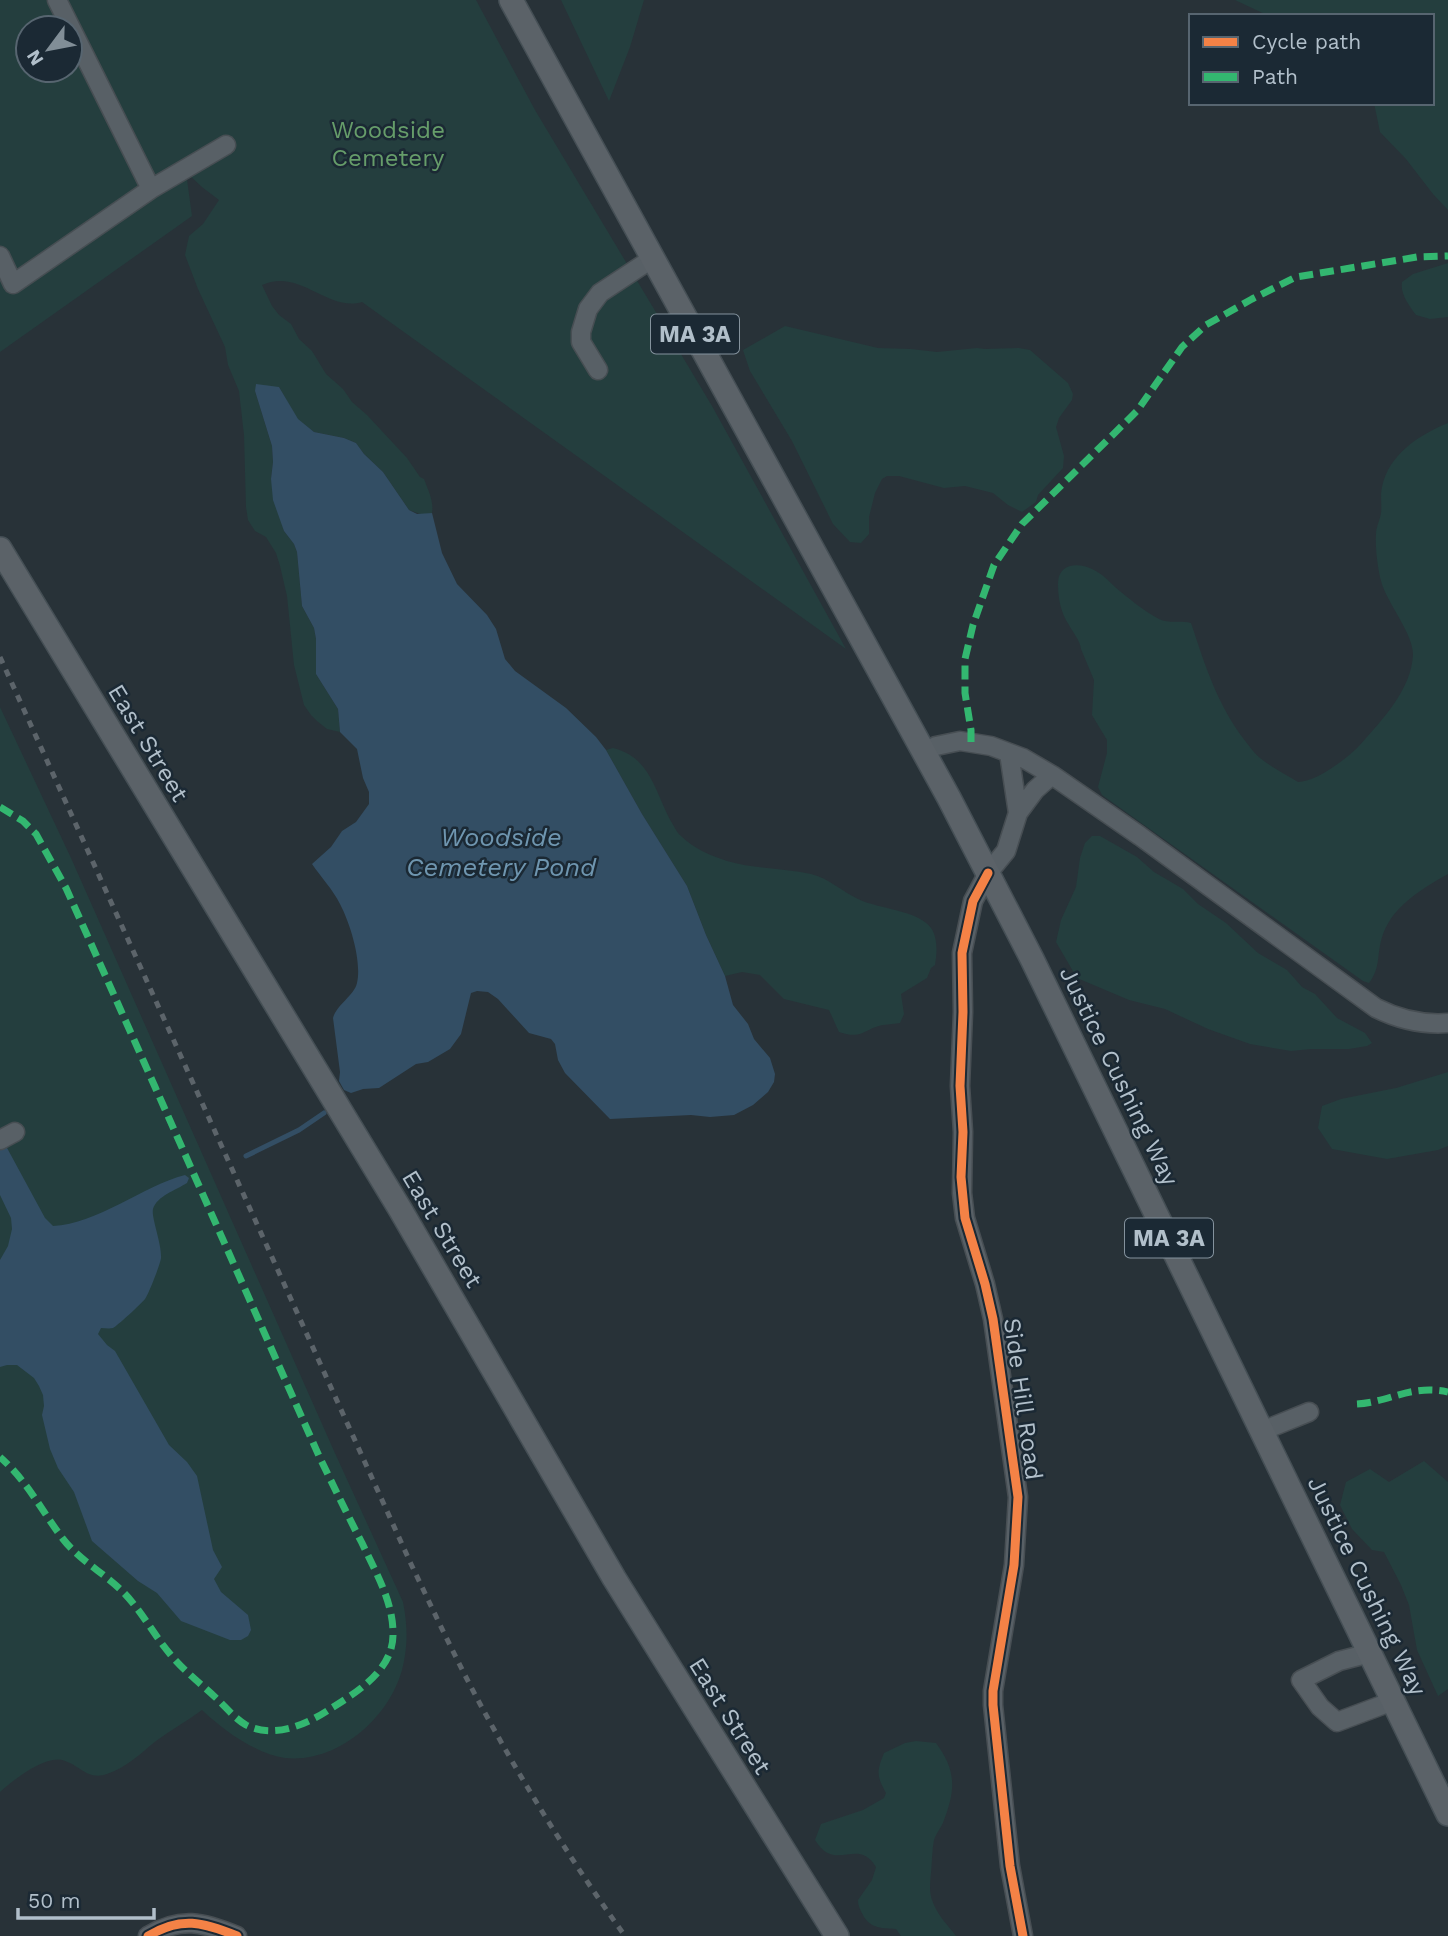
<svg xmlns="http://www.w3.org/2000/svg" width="1448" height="1936" viewBox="0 0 1448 1936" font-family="'Work Sans',sans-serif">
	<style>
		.green { fill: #243e3e; fill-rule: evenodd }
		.water { fill: #334e64 }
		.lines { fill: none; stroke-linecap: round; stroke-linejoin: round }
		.stream { stroke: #334e64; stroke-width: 5 }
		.minor-casing { stroke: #474e53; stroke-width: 21 }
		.major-casing { stroke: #454f55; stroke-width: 26 }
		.minor { stroke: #586066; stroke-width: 18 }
		.major { stroke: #5b6268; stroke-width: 23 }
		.rail { stroke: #5c646a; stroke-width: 5; stroke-dasharray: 7 7; stroke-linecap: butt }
		.quiet { stroke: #33b770; stroke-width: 7; stroke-dasharray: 14 7; stroke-linecap: butt }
		.cycleway-casing { stroke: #1b2934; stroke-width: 13 }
		.cycleway { stroke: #f48246; stroke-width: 9 }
		.labels { text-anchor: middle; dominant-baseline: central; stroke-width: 5; stroke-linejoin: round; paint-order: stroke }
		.shield { fill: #1b2934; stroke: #84929d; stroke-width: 2 }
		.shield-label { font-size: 23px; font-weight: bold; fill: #b1bfca }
		.park-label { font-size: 24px; fill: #669d6a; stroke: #1b2934 }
		.street-label { font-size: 24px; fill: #b1bfca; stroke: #1b2934 }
		.water-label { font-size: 26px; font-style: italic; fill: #6f96b0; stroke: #1b2934 }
	</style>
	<rect width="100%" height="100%" fill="#283238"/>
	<path class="green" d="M 0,0 L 476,0 L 535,110 L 712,406 L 846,649 L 362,302 C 327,312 300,268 262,285 L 272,306 L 279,315 L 291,324 L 299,339 L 312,351 L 326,374 L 343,389 L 352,402 L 367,415 L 407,458 L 420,477 L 424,479 C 428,490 434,501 432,513 L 423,515 L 409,510 L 383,472 L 364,454 L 356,443 L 344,438 L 314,432 L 297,419 L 279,387 L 255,391 L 272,446 L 273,462 L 271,479 L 284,531 L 294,544 L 297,552 L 302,606 L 314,628 L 316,639 L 316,674 L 338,709 L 340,732 L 327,729 L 317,721 L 311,715 L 304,705 L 294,665 L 287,596 L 280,566 L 276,553 L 266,537 L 255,531 L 248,520 L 246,507 L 244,435 L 239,391 L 228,365 L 225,347 L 198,289 L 185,255 L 189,236 L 203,224 L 219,200 L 202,187 L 186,172 L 192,216 L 0,352 ZM 28,28 L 70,28 L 70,70 L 28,70 Z
		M 561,0 L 644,0 L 630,47 L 609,101 Z
		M 1235,0 L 1448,0 L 1448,210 L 1433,194 L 1406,159 L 1380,132 L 1374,103 L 1432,103 L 1432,16 L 1269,16 Z
		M 1448,263 L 1448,317 L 1430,319 L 1416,315 C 1409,305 1400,294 1402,282 L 1413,274 Z
		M 785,326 L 878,348 L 911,349 L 937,352 L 977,348 L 985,349 L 1019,348 L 1030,350 L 1068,383 L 1073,394 L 1072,400 L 1059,418 L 1056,427 L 1064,456 L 1063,468 L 1038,495 L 1036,502 L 1022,512 L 1008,505 L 993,493 L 965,486 L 944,488 L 899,476 L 887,476 L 882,479 L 875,493 L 869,517 L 869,534 L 861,543 L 850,542 L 833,524 L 792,441 L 750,371 L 743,350 Z
		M 1448,423 L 1448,874 C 1420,890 1389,908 1381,941 C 1377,957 1380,969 1369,983 L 1363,981 L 1102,795 L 1098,787 L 1107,753 L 1107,740 L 1092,715 L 1094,680 L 1081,649 C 1080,640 1073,633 1069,625 C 1061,613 1058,599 1058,584 C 1058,563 1079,562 1094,570 C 1102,574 1109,581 1115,587 C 1128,598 1144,611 1159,619 C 1169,624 1180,620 1191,623 C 1205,665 1218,707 1246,742 C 1250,747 1255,754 1260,758 C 1271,767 1285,774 1298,782 C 1316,782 1348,758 1360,745 C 1382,720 1412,689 1413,654 C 1413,635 1390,606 1383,587 C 1378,574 1375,548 1376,534 C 1376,527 1380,520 1381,513 C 1382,504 1380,496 1382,487 C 1389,454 1419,435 1448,423 Z
		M 0,707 L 71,858 L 334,1451 L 403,1602 C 407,1622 408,1641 404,1661 C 395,1713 340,1764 285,1758 C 256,1754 223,1730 202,1710 C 187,1721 171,1730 156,1741 C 141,1753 126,1768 107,1774 C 87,1781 79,1764 62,1760 C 44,1756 12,1781 0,1792 Z
		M 613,748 C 651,757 655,793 672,823 C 675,828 677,833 681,836 C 694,849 710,855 727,861 C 754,869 784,868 811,874 C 828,878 843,892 858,899 C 878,909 918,910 931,928 C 938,938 937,953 935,965 L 931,968 L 927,978 L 901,994 L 904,1014 L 900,1023 C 895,1024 889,1024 883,1025 C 863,1029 863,1040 839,1032 L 829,1010 L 784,999 L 760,975 L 742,972 L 725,976 L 706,935 L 687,886 L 642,814 L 606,750 Z
		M 1092,836 L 1100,836 L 1137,857 L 1154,872 L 1183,889 L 1198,904 L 1226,923 L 1258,953 L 1287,970 L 1302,987 L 1315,994 L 1337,1018 L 1365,1033 L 1372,1043 L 1367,1046 L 1349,1049 L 1311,1049 L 1291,1051 L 1250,1044 L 1208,1029 L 1165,1009 L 1129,1000 L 1077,978 L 1056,942 L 1061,920 L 1076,887 L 1080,858 L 1085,843 Z
		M 1448,1072 L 1448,1146 L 1438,1150 L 1387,1159 L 1332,1149 L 1318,1128 L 1322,1106 L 1341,1099 L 1396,1088 Z
		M 1424,1461 L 1448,1482 L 1448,1689 L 1438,1696 L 1417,1650 L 1409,1605 L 1401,1585 L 1384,1552 L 1372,1550 L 1352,1529 L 1340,1505 L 1346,1482 L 1370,1469 L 1389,1482 Z
		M 916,1741 L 936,1743 C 956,1770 956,1789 944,1820 C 942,1827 936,1833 934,1840 C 932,1850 932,1862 931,1873 C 930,1882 929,1891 932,1900 C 937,1915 947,1924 956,1936 L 901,1936 L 896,1929 C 883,1928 872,1929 864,1917 C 861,1911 858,1907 858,1900 L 872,1880 L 876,1867 C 857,1836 836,1874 815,1840 L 821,1824 L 863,1810 L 884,1798 L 886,1793 C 876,1775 877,1771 884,1753 L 905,1743 Z"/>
	<path class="water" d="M 256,384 L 279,387 L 298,419 L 314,432 L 344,438 L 356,443 L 364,454 L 383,472 L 409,510 L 417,514 L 432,513 L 442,553 L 457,584 L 487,615 L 496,629 L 505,659 L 515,671 L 566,708 L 596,737 L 606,750 L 642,814 L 687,886 L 706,935 L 725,976 L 733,1005 L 748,1024 L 754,1039 L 770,1058 L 775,1074 L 774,1082 L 768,1092 L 753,1105 L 734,1115 L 710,1117 L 691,1115 L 610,1119 L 565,1073 L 558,1060 L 555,1044 L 551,1039 L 529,1033 L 498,999 L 488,992 L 477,991 L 471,993 L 461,1034 L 450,1049 L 428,1062 L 416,1064 L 379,1088 L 363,1089 L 351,1093 L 344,1090 L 339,1081 L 340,1072 L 333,1018 C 337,1004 354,996 357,983 C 362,961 350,923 340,904 C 333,890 321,877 312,864 L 331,847 L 342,831 L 356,822 L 369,804 L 369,792 L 363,778 L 357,749 L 340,732 L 338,709 L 316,674 L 316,639 L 314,628 L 302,606 L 297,552 L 294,544 L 284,531 L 273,500 L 271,479 L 273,462 L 272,446 L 255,391 Z
		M 0,1135 L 45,1218 L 53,1226 C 97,1224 143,1186 185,1175 L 189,1178 L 187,1183 C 176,1190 157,1196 153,1209 C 151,1217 162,1244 161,1258 C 161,1262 148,1296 145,1299 C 142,1303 116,1327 113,1328 C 109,1329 105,1328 101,1328 L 98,1334 L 107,1345 L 115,1351 L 169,1445 L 187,1462 L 197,1476 L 213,1550 L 222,1567 L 214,1579 L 221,1592 L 248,1615 L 251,1630 L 248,1636 L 241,1640 L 230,1640 L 181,1621 L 157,1593 L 138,1581 L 92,1541 L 74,1492 L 58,1468 L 50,1449 L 42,1415 L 44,1406 L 43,1395 L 39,1386 L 34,1378 L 17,1365 L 7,1365 L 0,1367 L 0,1260 L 8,1246 L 12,1229 L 11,1218 L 0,1195 Z"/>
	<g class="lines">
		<path class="stream" d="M 246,1156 L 299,1130 L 324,1113"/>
		<g class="minor-casing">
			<path id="minor" d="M 57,0 L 151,189
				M 0,256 L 13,284 L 151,189 L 226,145
				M 598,370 L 581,342 L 581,332 L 588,309 L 600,293 L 653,258
				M 924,752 L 936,746 L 960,741 L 991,746 L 1023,758 L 1052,775 L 1140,836 L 1376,1008 C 1400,1020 1422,1025 1448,1023
				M 1009,753 L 1018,813
				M 0,1140 L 15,1132
				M 1262,1431 L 1309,1412
				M 1370,1653 L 1339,1661 L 1301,1680 L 1320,1707 L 1337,1722 L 1393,1701
				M 148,1936 C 181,1916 203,1922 237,1936
				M 1023,1936 L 1010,1866 L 993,1705 L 993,1691 L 1014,1565 L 1018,1497 L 993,1319 L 985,1284 L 965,1218 L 962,1193 L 963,1132 L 960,1086 L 963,1012 L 962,953 L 973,901 L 988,873 L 1006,851 L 1018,813 L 1035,790 L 1052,775"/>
		</g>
		<g class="major-casing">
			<path id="major" d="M 511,0 L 949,798 L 1032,959 L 1448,1814
				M 0,549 L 400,1209 L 614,1578 L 837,1936"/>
		</g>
		<use href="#minor" class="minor"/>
		<use href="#major" class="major"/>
		<path class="rail" d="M 0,657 L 411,1564 C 435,1614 458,1664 485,1713 C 527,1790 574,1865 625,1936"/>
		<path class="quiet" d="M 971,742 L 971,730 L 965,693 L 965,659 L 973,625 L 994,565 L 1022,524 L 1137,411 L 1182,347 L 1206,325 L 1252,299 L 1296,277 L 1417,257 L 1448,256
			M 0,807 L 23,821 L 36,834 L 66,888 C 151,1077 235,1267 319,1456 C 333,1485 347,1514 362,1543 C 375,1571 393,1601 393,1633 C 394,1670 357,1692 330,1709 C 306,1725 273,1739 246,1725 C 234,1718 225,1706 215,1697 C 200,1683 184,1671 170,1654 C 154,1635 142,1612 125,1594 C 106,1574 80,1561 63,1539 C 41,1510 28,1482 0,1457
			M 1357,1404 C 1390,1402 1411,1384 1448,1392"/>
		<g class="cycleway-casing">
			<path id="cycleway" d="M 988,873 L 973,901 L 962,953 L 963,1012 L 960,1086 L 963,1132 L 961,1177 L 965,1218 L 985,1284 L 993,1319 L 1018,1497 L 1014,1565 L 993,1691 L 993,1705 L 1010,1866 L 1023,1936
				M 148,1936 C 181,1916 203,1922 237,1936"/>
		</g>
		<use href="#cycleway" class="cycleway"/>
	</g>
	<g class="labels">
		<g class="shield">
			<rect x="651" y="314.5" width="88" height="39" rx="5"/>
			<rect x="1125" y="1218.5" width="88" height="39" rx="5"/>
		</g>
		<g class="shield-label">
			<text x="695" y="334">MA 3A</text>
			<text x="1169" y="1238">MA 3A</text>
		</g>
		<g class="park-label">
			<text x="388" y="130">Woodside<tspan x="388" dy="28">Cemetery</tspan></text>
		</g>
		<g class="street-label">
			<text transform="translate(148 743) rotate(59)">East Street</text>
			<text transform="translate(1119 1076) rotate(64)">Justice Cushing Way</text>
			<text transform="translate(442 1229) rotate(59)">East Street</text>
			<text transform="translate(1023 1399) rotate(82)">Side Hill Road</text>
			<text transform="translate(1367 1586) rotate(64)">Justice Cushing Way</text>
			<text transform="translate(730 1716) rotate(58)">East Street</text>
		</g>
		<g class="water-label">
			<text x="501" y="837">Woodside<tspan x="501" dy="30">Cemetery Pond</tspan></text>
		</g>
	</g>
	<rect x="1189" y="14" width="245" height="91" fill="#1b2934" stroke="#576570" stroke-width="2"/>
	<rect x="1203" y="37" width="35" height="10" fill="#f48246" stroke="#576570" stroke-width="2"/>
	<text x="1252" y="49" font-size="21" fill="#b1bfca">Cycle path</text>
	<rect x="1203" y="72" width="35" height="10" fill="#33b770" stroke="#576570" stroke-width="2"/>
	<text x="1252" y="84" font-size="21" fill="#b1bfca">Path</text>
	<g transform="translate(49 49) rotate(238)"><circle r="33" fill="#1b2934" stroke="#576570" stroke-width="2"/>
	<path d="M0-5L12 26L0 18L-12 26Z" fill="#818e97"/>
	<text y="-10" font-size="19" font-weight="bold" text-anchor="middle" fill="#b1bfca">N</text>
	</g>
	<path d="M18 1908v10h136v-10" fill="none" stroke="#b1bfca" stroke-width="3.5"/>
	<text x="28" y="1908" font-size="21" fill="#b1bfca" stroke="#1b2934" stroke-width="5" paint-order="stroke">50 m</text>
</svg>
